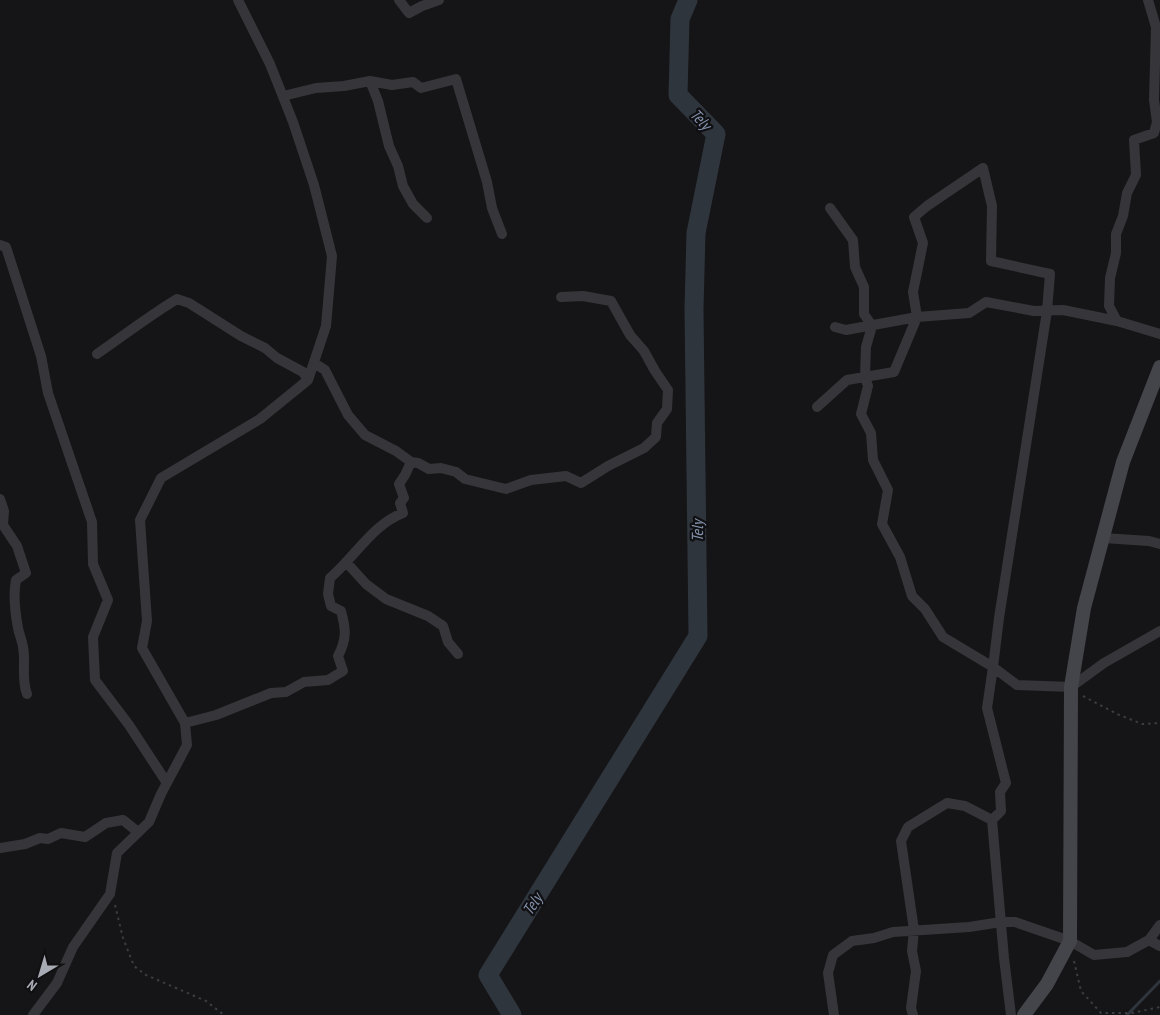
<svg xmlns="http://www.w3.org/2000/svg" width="1160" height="1015" viewBox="0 0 1160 1015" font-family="'PT Sans Narrow',sans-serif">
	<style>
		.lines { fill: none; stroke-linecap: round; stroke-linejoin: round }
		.stream { stroke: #2f353d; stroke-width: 3 }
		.river { stroke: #2f353d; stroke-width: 19 }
		.path { stroke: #3c3d41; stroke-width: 2; stroke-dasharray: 2.5 4; stroke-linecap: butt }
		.street { stroke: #36363a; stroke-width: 10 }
		.secondary { stroke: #44454a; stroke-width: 14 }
		.labels { text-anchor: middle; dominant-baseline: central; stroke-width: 4.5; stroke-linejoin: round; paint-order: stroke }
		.water-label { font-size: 16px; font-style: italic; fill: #8392ac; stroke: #100f11 }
	</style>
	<rect width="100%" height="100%" fill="#151416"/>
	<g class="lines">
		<path class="stream" d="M 1127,1015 L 1160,981"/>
		<path class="river" d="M 512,1015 L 488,975 L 698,636 L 694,309 L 696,233 L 716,134 L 678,95 L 680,19 L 688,0"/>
		<path class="path" d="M 1083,696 L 1117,714 L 1142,724 L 1160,723
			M 115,905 L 123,938 L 134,966 L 146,975 L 206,1001 L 224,1015
			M 1074,961 L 1081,991 L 1101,1013 L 1132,1013 L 1160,1007"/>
		<path class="street" d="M 399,0 L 409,13 L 422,6 L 439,0
			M 370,81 L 378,101 L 389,146 L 398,166 L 403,186 L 413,204 L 427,218
			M 283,96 L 316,88 L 344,86 L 370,81 L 392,85 L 413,82 L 421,88 L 456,79 L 487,182 L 492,208 L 502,234
			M 830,208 L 853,240 L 855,267 L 864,287 L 864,314 L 872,326 L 866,347 L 865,377 L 868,386 L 861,414 L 871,433 L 873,460 L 888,490 L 882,524 L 900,557 L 912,596 L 925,609 L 943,637 L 993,667 L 987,708 L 1006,783 L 1000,792 L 1001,811 L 992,820 L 1004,958 L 1011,1015
			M 0,245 L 6,247 L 41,356 L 48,393 L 92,522 L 93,564 L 108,600 L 93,637 L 95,680 L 129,725 L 167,783
			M 1117,321 L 1109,306 L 1110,278 L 1116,253 L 1116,234 L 1123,216 L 1127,193 L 1136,175 L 1134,140 L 1154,133 L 1157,122 L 1154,100 L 1156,27 L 1148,0
			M 835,327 L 846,330 L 917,317 L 969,313 L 986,302 L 1034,311 L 1063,310 L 1117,321 L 1160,334
			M 97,354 C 123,336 149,316 177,299 L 189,303 L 241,336 L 265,348 L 277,358 L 303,372 L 308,380
			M 817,407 L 847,380 L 894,372 L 917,317 L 913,292 L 923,243 L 914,217 L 927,206 L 983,168 L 992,206 L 991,261 L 1050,274 L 1047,311 L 999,618 L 993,667 L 1017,685 L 1071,687 L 1104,663 L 1160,631
			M 411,462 L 418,463 L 429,469 L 441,468 L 456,472 L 465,479 L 506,489 L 531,480 L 566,476 L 581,483 L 608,466 L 644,448 L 656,437 L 657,423 L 667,409 L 668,390 L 655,371 L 644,351 L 630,335 L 611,301 L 583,296 L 561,297
			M 0,499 L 4,511 L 3,525 L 17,546 L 26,573 L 16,580 C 13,595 15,612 18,628 C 19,634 22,640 23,647 C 26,663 21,679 27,694
			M 1103,538 L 1149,541 L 1160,544
			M 346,562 L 366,584 L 386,599 L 428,616 L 443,626 L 448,642 L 458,654
			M 185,723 L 216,715 L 271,693 L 286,692 L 304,682 L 328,680 L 343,671 L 338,656 C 347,639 346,629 341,611 L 331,606 L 328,594 L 330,578 C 354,558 373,524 403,513 L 400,503 L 404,498 L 399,484 L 405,475 L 411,462 L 396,451 L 365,435 L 348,415 L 325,370 L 314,363
			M 0,848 L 25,844 L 40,838 L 48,839 L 61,833 L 85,837 L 106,823 L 123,820 L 138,832
			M 1149,940 L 1160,925
			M 33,1015 L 57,983 L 73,947 L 110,894 L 117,853 L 149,822 L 161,794 L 187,745 L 185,723 L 142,648 L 147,621 L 140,520 L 161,478 L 260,419 L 308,380 L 326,326 L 332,256 L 314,185 L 293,122 L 270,64 L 238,0
			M 834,1015 L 828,973 L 833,955 L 852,941 L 874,938 L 893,932 L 969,927 L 1001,922 L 1015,922 L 1070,941 L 1094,955 L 1127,952 L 1149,940 L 1160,946
			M 913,1015 L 911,1008 L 916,971 L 912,951 L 914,930 L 901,841 L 908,827 L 947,803 L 965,806 L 992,820"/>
		<path class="secondary" d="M 1024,1015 L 1047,984 L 1070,941 L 1071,687 L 1084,608 L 1123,462 L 1160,367"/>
	</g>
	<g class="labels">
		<g class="water-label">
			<text transform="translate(701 119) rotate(46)">Tely</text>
			<text transform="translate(697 531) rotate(-90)">Tely</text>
			<text transform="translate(532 904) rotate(-58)">Tely</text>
		</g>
	</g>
	<g transform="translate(40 975) rotate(218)" stroke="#100f11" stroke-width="4" paint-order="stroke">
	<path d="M0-4L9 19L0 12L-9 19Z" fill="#a8aab4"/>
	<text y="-8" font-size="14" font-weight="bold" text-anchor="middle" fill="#a8aab4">N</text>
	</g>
</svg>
